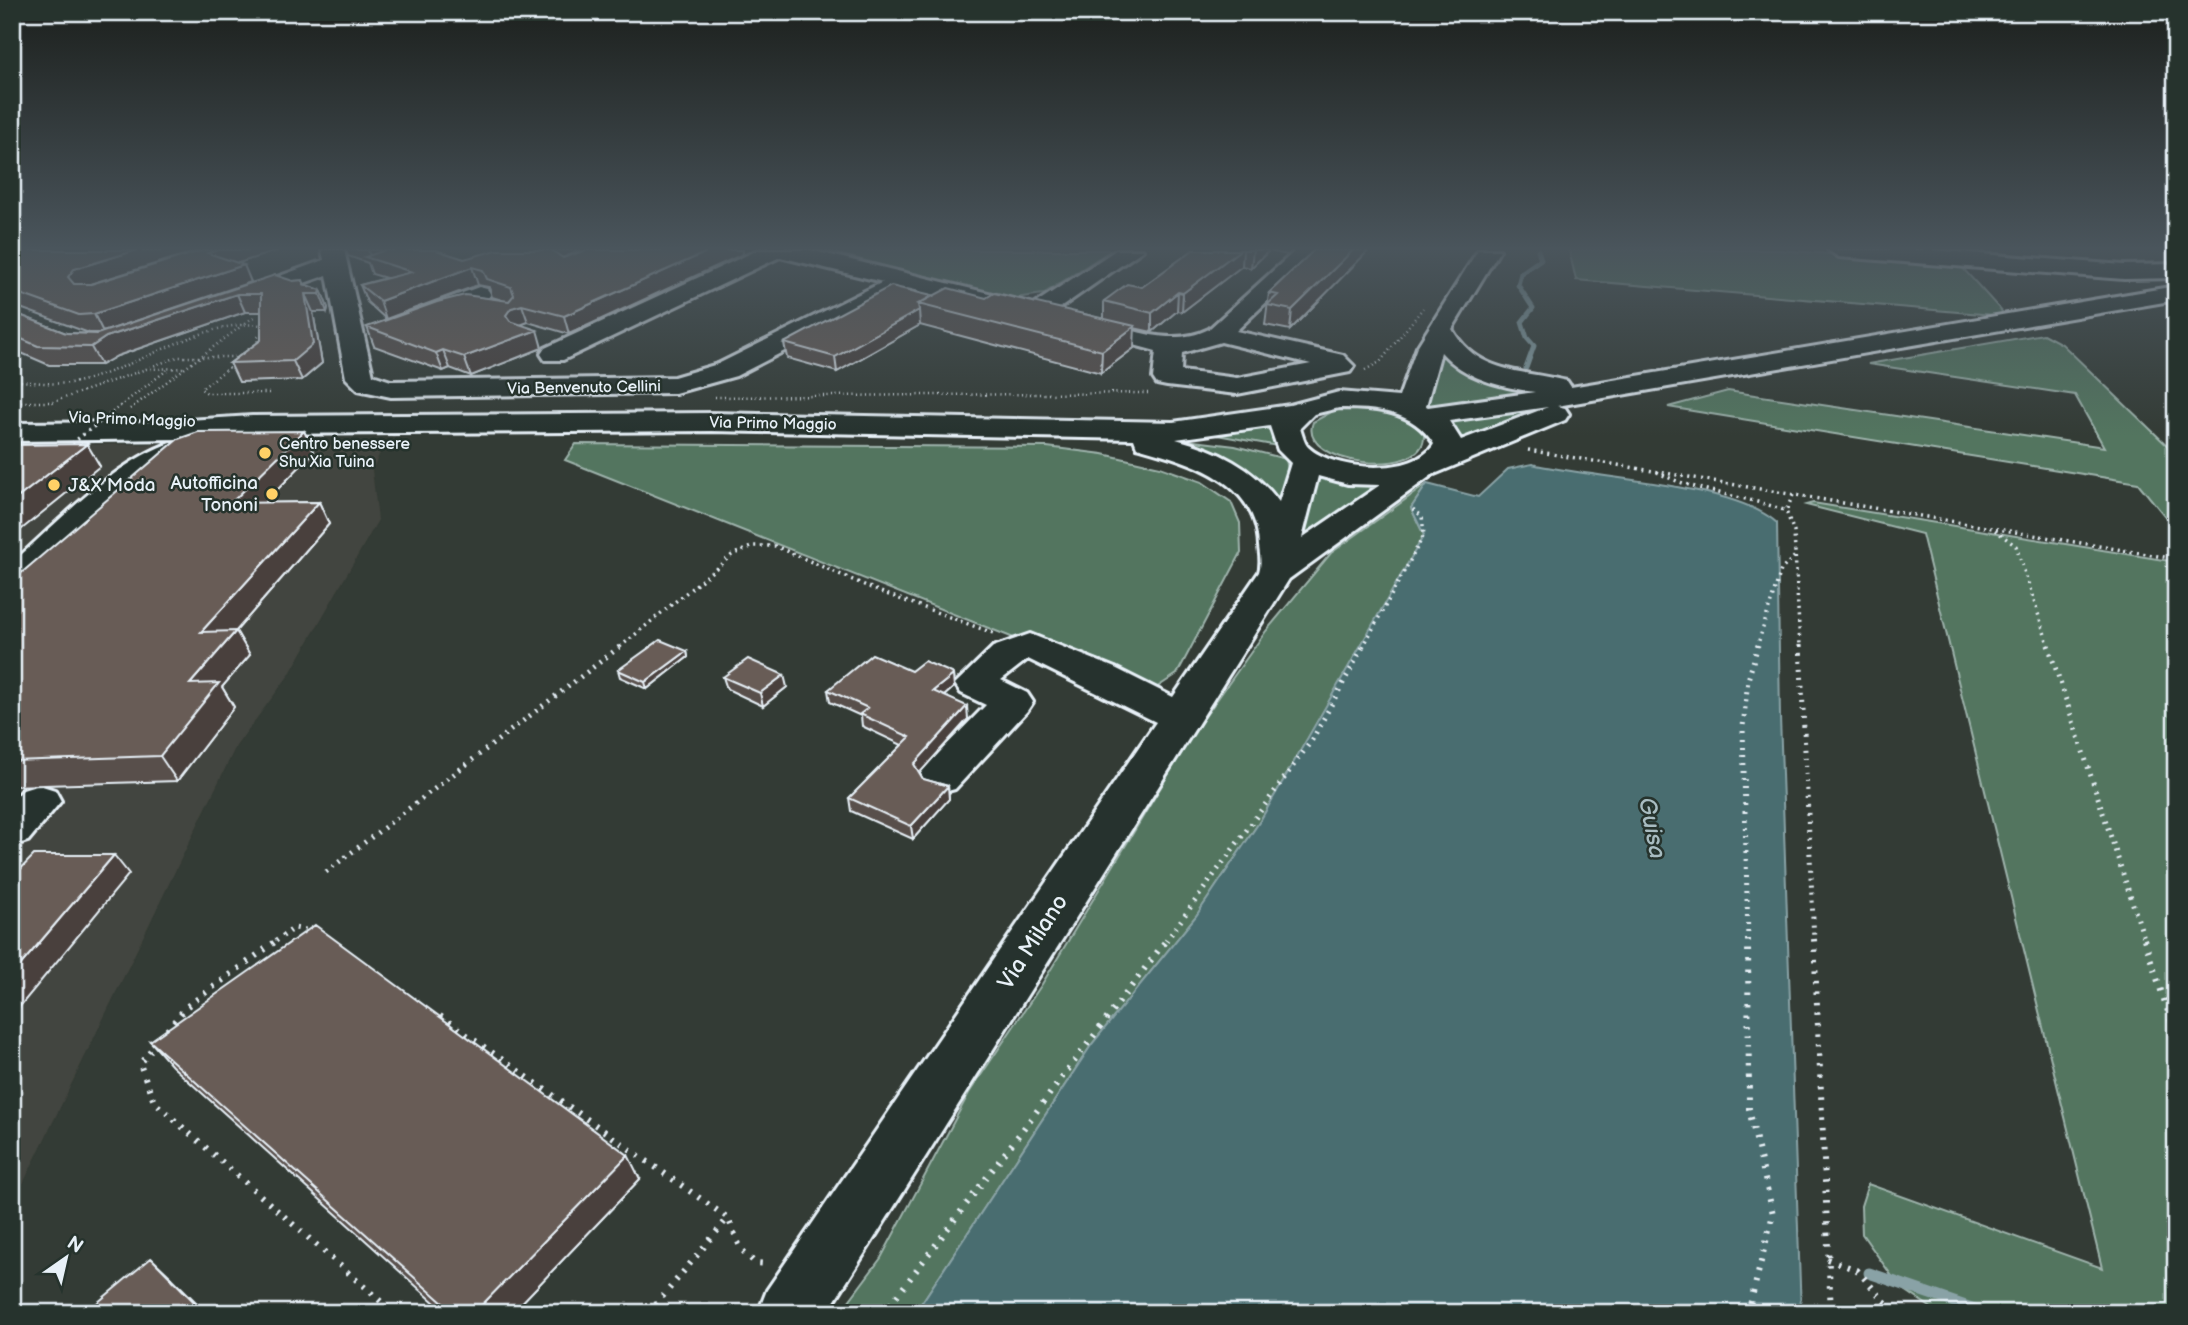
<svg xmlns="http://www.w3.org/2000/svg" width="2188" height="1325" viewBox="0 0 2188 1325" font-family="'Balsamiq Sans',sans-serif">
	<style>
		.built { fill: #43453f }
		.green { fill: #53755f; stroke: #9eb3ac; stroke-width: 2 }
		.water { fill: #496d6f; stroke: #89a2a6; stroke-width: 2 }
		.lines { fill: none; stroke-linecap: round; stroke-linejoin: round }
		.stream-far1 { stroke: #89a2a6; stroke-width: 5 }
		.stream { stroke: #89a2a6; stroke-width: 11 }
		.minor-casing { stroke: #e8f1f8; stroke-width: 6 }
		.path-far3 { stroke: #e8f1f8; stroke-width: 2.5; stroke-dasharray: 1 3.5; stroke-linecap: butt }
		.path-far2 { stroke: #e8f1f8; stroke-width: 3.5; stroke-dasharray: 2 4.5; stroke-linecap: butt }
		.path-far1 { stroke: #e8f1f8; stroke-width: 5; stroke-dasharray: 2 6; stroke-linecap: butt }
		.path { stroke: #e8f1f8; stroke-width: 6; stroke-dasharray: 2.5 8; stroke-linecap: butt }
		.minor { fill: #26332d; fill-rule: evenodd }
		.path-bridge-far1 { stroke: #e8f1f8; stroke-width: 2.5; stroke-dasharray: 1 3.5; stroke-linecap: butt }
		.path-bridge { stroke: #e8f1f8; stroke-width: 3.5; stroke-dasharray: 2 4.5; stroke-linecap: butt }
		.wall { fill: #594f4b; stroke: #e8f1f8; stroke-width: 2 }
		.shaded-wall { fill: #49403d; stroke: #e8f1f8; stroke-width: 2 }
		.building { fill: #685c57; stroke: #e8f1f8; stroke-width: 2 }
		.poi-dot { fill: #ffd166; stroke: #26332d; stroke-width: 2.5 }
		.labels { text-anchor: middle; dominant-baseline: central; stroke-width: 5; stroke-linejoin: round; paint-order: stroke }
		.far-street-label { font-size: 16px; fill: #e8f1f8; stroke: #26332d }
		.far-poi-label { font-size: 16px; fill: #e8f1f8; stroke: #26332d; text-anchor: start }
		.poi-label { font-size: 19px; fill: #e8f1f8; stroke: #26332d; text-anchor: end }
		.near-street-label { font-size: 23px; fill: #e8f1f8; stroke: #26332d }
		.near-water-label { font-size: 24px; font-style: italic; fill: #a8bcc1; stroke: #26332d }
	</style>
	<rect width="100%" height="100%" fill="#333b35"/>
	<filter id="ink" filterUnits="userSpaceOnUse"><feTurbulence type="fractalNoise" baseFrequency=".0143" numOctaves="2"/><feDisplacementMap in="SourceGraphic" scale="14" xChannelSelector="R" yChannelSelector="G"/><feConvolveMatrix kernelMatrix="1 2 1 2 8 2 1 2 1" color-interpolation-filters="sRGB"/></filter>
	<g filter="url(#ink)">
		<path class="built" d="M 128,444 L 384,445 L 372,470 L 378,520 L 289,675 L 236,746 L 12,1206 L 12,445 Z"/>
		<path class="green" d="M 825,250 L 1111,250 L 1043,294 L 1008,299 Z
			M 1569,250 L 1779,250 L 1959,264 L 2006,316 L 1576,280 Z
			M 2043,334 L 2062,344 L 2176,454 L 2176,530 L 2138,483 L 1668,407 L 1728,391 L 2104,447 L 2075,395 L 1868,364 Z
			M 1442,354 L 1447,355 L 1547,391 L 1429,407 L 1423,404 L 1427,383 Z
			M 1561,405 L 1465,440 L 1460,440 L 1442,419 Z
			M 1352,408 C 1378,409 1406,412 1424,435 C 1426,481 1296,465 1313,422 L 1335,410 Z
			M 1277,420 L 1278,446 L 1206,433 Z
			M 1161,437 L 1235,446 L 1286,459 L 1288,470 L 1284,504 Z
			M 576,444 L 1047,447 L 1103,454 L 1160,467 L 1202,482 L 1231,502 L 1240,523 L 1241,553 L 1177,674 L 1150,692 L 565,460 Z
			M 1311,467 L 1393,479 L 1308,543 L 1294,539 Z
			M 1427,484 L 1411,508 L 1424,535 L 1405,570 L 1260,821 L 1196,916 L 1092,1044 L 915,1313 L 840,1313 L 881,1258 L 969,1093 L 1042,984 L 1194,732 L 1266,631 L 1331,553 Z
			M 1813,503 L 2176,562 L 2176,1313 L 1939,1313 L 1899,1286 L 1862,1234 L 1861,1206 L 1868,1184 L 2102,1268 L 1922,534 L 1806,505 Z"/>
		<path class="water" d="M 1532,464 C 1595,479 1733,483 1777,523 L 1780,717 L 1801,1313 L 915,1313 L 1092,1044 L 1196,916 L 1260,821 L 1424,535 L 1411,508 L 1427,484 L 1478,497 L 1508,469 Z"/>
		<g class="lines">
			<path class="stream-far1" d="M 1526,368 L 1534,346 L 1527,338 L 1522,322 L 1533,308 L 1518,285 L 1521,273 L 1541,259 L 1538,250"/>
			<path class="stream" d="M 1869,1273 L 1986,1313"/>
			<g class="minor-casing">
				<path id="minor" d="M 322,250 L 344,250 L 373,375 L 391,381 L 674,377 L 718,364 L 883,282 L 780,257 L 563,360 L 545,360 L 541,354 L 545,348 L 758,250 L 810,250 L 1034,304 L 1116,250 L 1143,250 L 1047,317 L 1038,319 L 907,288 L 736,376 L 675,393 L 391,397 L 358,390 L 346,378 L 327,275 L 238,306 L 230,304 L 226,299 L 230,294 L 324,260 Z
					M 1296,250 L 1321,250 L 1236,331 L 1343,355 L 1354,366 L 1350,372 L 1237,394 L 1167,386 L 1157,384 L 1153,378 L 1156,351 L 1075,329 L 1071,324 L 1075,319 L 1084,316 C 1125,327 1169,349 1209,329 ZM 1221,342 L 1311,364 L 1237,378 L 1181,371 L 1182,353 Z
					M 1478,250 L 1500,250 L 1452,329 C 1477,374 1523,370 1567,381 L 1571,387 L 2176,286 L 2176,300 L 1557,406 L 1565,408 L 1569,414 L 1565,420 L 1432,475 L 1289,579 L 827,1313 L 758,1313 L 767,1290 L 1156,722 L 1028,659 L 1001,680 L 1027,693 L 1033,702 L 1027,711 L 955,789 L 940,793 L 925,789 L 918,778 L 925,767 L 986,705 L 961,693 L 955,684 L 993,647 L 1030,634 L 1115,668 L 1173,697 L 1259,572 C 1262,562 1260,556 1259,546 C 1257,480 1190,462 1137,447 L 1134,439 L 712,431 L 252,434 L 182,439 L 12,441 L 12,423 L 156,422 L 252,416 L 712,413 L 1173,422 L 1290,405 L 1339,392 L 1399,397 L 1417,347 ZM 1441,352 C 1465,379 1500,387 1535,392 L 1428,407 L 1426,406 ZM 1548,407 L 1461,440 L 1449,421 ZM 1339,408 C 1376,408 1413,410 1434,444 C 1415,477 1333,471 1308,447 C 1304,443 1302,434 1300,428 L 1314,414 ZM 1270,426 L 1278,450 L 1291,463 L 1279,502 C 1253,467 1217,450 1176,439 ZM 1318,476 L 1348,484 L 1380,485 L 1302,538 Z
					M 1828,250 L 1931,250 L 2124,265 L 2176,264 L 2176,278 L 2124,279 L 1839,257 Z
					M 479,287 L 487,289 L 491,294 L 487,299 L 422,323 L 413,321 L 410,316 L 413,311 Z
					M 183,439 L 194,442 L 198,448 C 192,457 144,483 130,494 C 93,523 60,557 24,589 L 12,593 L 12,563 C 60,521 120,455 183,439 Z
					M 39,785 L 55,790 L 61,801 L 28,841 L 12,846 L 12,801 L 23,790 Z"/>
			</g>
			<path class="path-far3" d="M 236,362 L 201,389 L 207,393 L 269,393
				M 12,363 L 20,366 L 12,380
				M 150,367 L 178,357 L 241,357
				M 1365,370 L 1380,362 L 1423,308
				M 12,381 C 32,381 57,386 77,382 C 137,369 201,319 262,325 L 264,331 L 257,338 L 258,347
				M 715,397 L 1148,393
				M 12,402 L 53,402 L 146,369 L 183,368
				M 120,406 L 167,370
				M 130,409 L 255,316"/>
			<path class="path-far2" d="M 1528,450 L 2176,559
				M 1657,472 C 1696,493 1745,495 1786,511
				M 1793,495 L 1786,511 L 1794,532 L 1800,647
				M 1995,530 L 2016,546 L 2049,647
				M 620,647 L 732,555 L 753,546 L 775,546 L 878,591 L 993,633
				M 1363,647 L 1424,535 L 1422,516 L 1410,507
				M 1757,647 L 1781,570 L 1796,555"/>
			<path class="path-far1" d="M 1800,645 L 1814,941
				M 2048,645 L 2145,941
				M 326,872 L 622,645
				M 276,941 L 294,928 L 311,931
				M 1166,941 L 1312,740 L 1364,645
				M 1748,941 L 1743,727 L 1748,680 L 1758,645"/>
			<path class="path" d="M 1748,939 L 1749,1109 L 1773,1214 L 1748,1313
				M 1814,939 L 1831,1313
				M 2144,939 L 2176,1036
				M 440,1016 L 728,1218 L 741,1249 L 755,1263 L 768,1264
				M 167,1030 L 186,1007 L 279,939
				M 157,1042 L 140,1064 L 154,1102 L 394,1313
				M 1827,1259 L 1857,1270 L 1884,1301 L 1901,1313
				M 649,1313 L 728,1218
				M 884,1313 L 1167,939"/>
			<use href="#minor" class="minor"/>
			<path class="path-bridge-far1" d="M 98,423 L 120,406"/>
			<path class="path-bridge" d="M 67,447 L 101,421"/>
		</g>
		<path class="wall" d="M 12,250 L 200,250 L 91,284 L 204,250 L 279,250 L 238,263 L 251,282 L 161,313 L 293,281 L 303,280 L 305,285 L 321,290 L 328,308 L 327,312 L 313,312 L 322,363 L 302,380 L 239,382 L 230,363 L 261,340 L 261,312 L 245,312 L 117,356 L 101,365 L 49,365 L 12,349 L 12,312 L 66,333 L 97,334 L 102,333 L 89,333 L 12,305 Z
			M 346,250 L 436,250 L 464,259 L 743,254 L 569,334 L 528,322 L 520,325 L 542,348 L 471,376 L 450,368 L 443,371 L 374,346 L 367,327 L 502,300 L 492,297 L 489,287 L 478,285 L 386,319 L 367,302 L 360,285 L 386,278 L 372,274 L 368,263 L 348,256 Z
			M 1193,250 L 1293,250 L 1288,255 L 1269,251 L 1251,268 L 1242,266 L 1182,312 L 1177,311 L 1152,332 L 1134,328 L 1134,348 L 1101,373 L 920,325 L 837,372 L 787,358 L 784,343 L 932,296 L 986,298 L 1104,319 L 1104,301 L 1142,287 Z
			M 1314,250 L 1369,250 L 1290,330 L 1265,325 L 1269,293 Z
			M 304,431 L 314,452 L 264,503 L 319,502 L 329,524 L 236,631 L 250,655 L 222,687 L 234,707 L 177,781 L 12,786 L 12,581 Z
			M 687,651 L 688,657 L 647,689 L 620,677 L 618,670 Z
			M 911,671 L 953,675 L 954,687 L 944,696 L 968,719 L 919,773 L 923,779 L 948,786 L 949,799 L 913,839 L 851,811 L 849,798 L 902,745 L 862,726 L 861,716 L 830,702 L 828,690 Z
			M 723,677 L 787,687 L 763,706 L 727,689 Z
			M 150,1041 L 640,1179 L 512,1313 L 446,1313 L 172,1066 Z"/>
		<path class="shaded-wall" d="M 137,250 L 200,250 L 83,286 L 77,294 L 68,277 L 74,269 Z
			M 218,250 L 279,250 L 216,270 L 208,253 Z
			M 368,250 L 417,250 L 371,259 Z
			M 551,250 L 581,250 L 560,259 Z
			M 711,250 L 743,250 L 743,254 L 569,334 L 564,316 Z
			M 1240,250 L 1243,250 L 1242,266 L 1182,312 L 1183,293 Z
			M 1253,250 L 1269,250 L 1251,268 Z
			M 1353,250 L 1369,250 L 1290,330 L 1292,310 Z
			M 244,265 L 251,282 L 103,332 L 94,314 Z
			M 472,267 L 478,285 L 386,319 L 380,301 Z
			M 321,290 L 328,308 L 327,312 L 320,294 Z
			M 1178,292 L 1177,311 L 1152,332 L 1152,313 Z
			M 237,294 L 245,312 L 117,356 L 101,365 L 91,347 L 106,337 Z
			M 305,294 L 313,312 L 322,363 L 302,380 L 293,361 Z
			M 522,305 L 528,322 L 517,326 L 511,333 L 506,315 L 511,308 Z
			M 919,310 L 920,325 L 837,372 L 835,357 Z
			M 1135,326 L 1134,348 L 1101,373 L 1102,351 Z
			M 537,330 L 542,348 L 471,376 L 464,357 Z
			M 443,350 L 450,368 L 443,371 L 436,353 Z
			M 304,431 L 314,452 L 243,525 L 231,503 Z
			M 87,444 L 100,466 L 12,537 L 12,502 Z
			M 319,502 L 329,524 L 215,655 L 201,632 Z
			M 236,631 L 250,655 L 222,687 L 234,707 L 177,781 L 160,756 L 190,684 Z
			M 687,651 L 688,657 L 647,689 L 645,682 Z
			M 784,675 L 787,687 L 763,706 L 760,693 Z
			M 953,675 L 954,687 L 935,704 L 933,691 Z
			M 967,706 L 968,719 L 916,777 L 914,764 Z
			M 948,786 L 949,799 L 913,839 L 911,826 Z
			M 114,855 L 129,874 L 12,1016 L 12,975 Z
			M 628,1155 L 640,1179 L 512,1313 L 474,1313 Z
			M 151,1258 L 170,1276 L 207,1313 L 205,1313 Z"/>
		<path class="building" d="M 12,250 L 137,250 L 74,269 L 68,277 L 74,284 L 91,284 L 204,250 L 218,250 L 208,253 L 244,265 L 94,314 L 79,315 L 12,291 Z
			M 385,250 L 436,250 L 464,259 L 497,250 L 551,250 L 563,258 L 586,250 L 711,250 L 564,316 L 522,305 L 511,308 L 506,315 L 510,321 L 537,330 L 464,357 L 443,350 L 436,353 L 367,327 L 437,302 L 465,295 L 509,301 L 514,295 L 511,287 L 487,279 L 483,270 L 472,267 L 380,301 L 360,285 L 412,272 L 365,257 Z
			M 1193,250 L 1240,250 L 1183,293 L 1178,292 L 1152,313 L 1104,301 L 1127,284 L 1142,287 Z
			M 1314,250 L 1353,250 L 1292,310 L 1267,305 L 1278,295 L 1269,293 Z
			M 275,275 L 293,281 L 303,280 L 303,284 L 321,290 L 320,294 L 305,294 L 313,344 L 293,361 L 230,363 L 261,340 L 261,294 L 237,294 L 106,337 L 91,347 L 38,346 L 12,335 L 12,312 L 66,333 L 97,334 Z
			M 891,286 L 932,296 L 918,304 L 919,310 L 835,357 L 784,343 Z
			M 948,288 L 986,298 L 994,293 L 1135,326 L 1102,351 L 918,304 Z
			M 304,431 L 231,503 L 319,502 L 201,632 L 236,631 L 190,684 L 219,683 L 160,756 L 12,761 L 12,581 L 178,439 L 198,432 Z
			M 87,444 L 12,502 L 12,445 Z
			M 660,640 L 687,651 L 645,682 L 618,670 Z
			M 872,654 L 911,671 L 924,661 L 952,673 L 953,675 L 933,691 L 967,706 L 914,764 L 923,779 L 948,786 L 911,826 L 849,798 L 910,737 L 860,714 L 868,708 L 828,690 Z
			M 748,659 L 784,675 L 760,693 L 723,677 Z
			M 34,855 L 114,855 L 12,975 L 12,878 Z
			M 315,925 L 628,1155 L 474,1313 L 454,1313 L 150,1041 Z
			M 151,1258 L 205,1313 L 85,1313 Z"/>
	</g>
	<linearGradient id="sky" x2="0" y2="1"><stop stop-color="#1c201d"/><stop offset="0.57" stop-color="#4a555c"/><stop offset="1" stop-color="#4a555c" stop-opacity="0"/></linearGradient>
	<rect width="2188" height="436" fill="url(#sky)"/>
	<g class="poi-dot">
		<circle cx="265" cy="453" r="7"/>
		<circle cx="54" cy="485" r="7"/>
		<circle cx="272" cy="494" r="7"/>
	</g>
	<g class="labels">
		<g class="far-street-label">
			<text transform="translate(584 388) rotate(-1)">Via Benvenuto Cellini</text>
			<text transform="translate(132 420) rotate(2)">Via Primo Maggio</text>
			<text transform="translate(773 424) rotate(1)">Via Primo Maggio</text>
		</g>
		<g class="far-poi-label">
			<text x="279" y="444">Centro benessere<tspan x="279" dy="18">Shu Xia Tuina</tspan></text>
		</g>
		<g class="poi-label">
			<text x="258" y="483">Autofficina<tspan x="258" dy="22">Tononi</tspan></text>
			<text x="68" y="485" text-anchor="start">J&amp;X Moda</text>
		</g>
		<g class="near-street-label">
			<text transform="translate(1033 942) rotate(-57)">Via Milano</text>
		</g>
		<g class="near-water-label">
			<text transform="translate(1652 828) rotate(79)">Guisa</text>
		</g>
	</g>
	<rect width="2188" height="1325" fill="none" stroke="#26332d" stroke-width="42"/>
	<rect x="21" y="21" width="2146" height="1283" fill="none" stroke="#e8f1f8" stroke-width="2.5" filter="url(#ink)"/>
	<g transform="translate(66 1258) rotate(34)" stroke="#26332d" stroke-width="5" paint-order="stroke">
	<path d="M0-5L12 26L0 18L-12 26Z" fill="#e8f1f8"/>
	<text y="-10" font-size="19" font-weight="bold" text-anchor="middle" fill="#e8f1f8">N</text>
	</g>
</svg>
